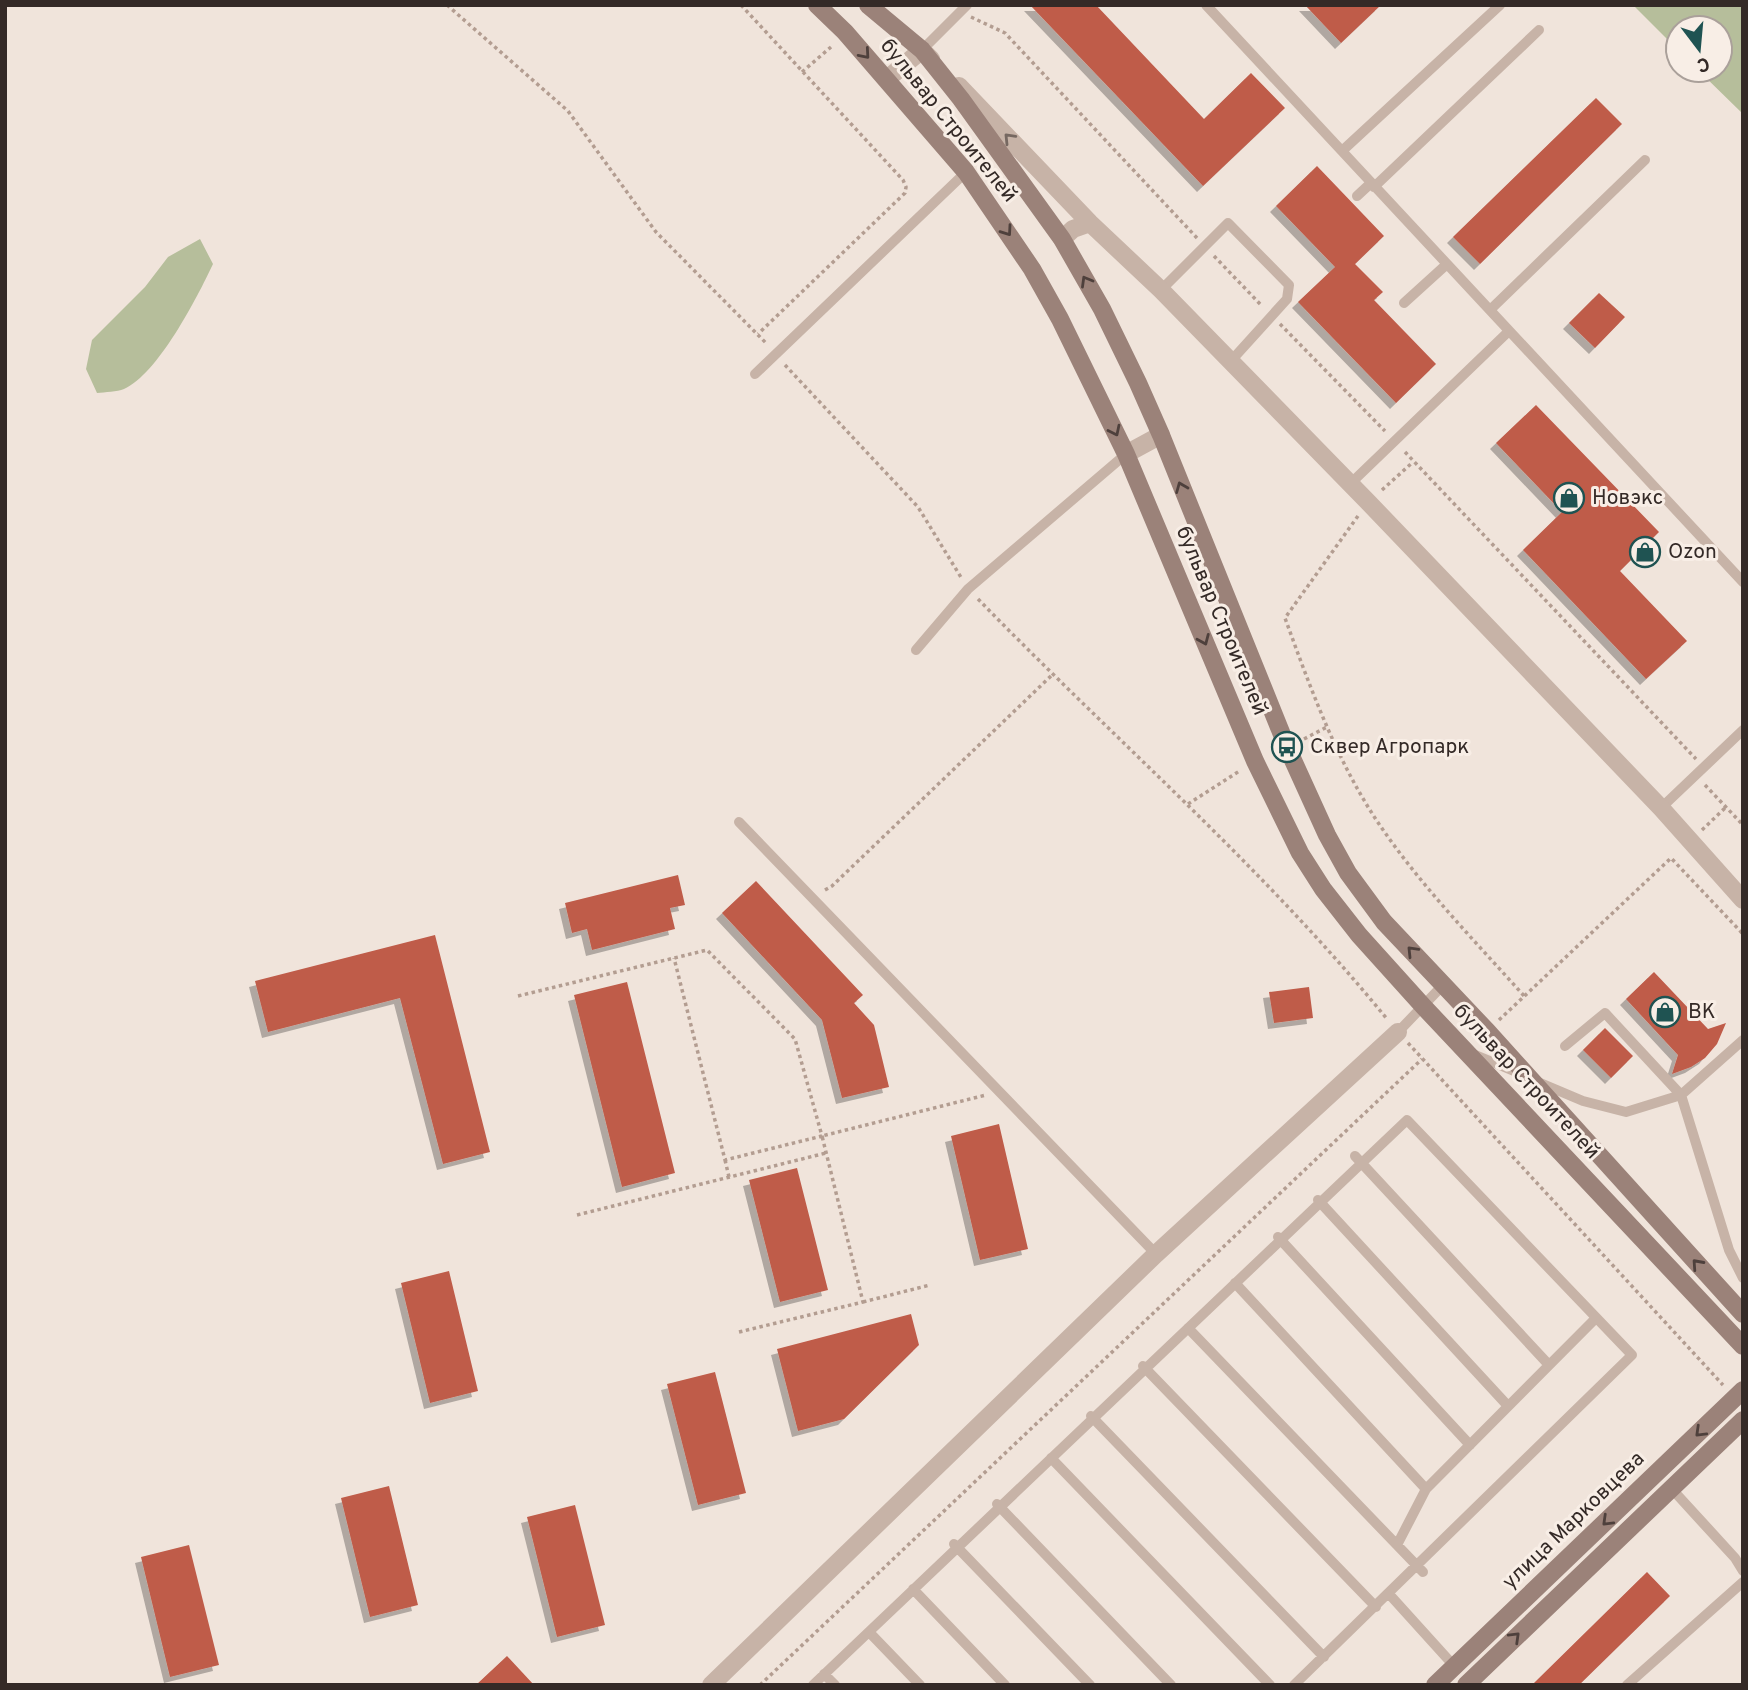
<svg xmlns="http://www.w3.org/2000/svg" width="1748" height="1690" viewBox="0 0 1748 1690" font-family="Overpass,sans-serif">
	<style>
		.green { fill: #b6be9b }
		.building { fill: #bf5b49; filter: url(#shadow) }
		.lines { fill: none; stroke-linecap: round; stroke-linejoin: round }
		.path { stroke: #b39d91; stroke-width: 3.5; stroke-dasharray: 3.5 3.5; stroke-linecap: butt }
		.lane { stroke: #c7b3a7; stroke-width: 10 }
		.street { stroke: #c7b3a7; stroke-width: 18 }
		.secondary { stroke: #9b8279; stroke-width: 18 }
		.oneway { stroke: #4e403c }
		.oneway2 { stroke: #766861 }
		.labels { text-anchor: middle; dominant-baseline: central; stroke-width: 6; stroke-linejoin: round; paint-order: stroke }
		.street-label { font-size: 21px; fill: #342a27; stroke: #f8eee6 }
		.poi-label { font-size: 21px; fill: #342a27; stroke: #f8eee6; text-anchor: start }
	</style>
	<defs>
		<filter id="shadow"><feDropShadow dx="-6" dy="6" stdDeviation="0" flood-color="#0004"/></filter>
	</defs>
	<rect width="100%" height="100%" fill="#f0e4db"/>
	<path class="green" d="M 1633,5 L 1743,5 L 1743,114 L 1698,70 L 1720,70 L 1720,28 L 1678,28 L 1678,50 Z
		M 200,239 L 213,264 C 197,298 158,374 124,389 C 117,392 105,392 97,393 L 86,369 L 92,340 L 145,287 L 168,257 Z"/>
	<path class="building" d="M 1030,5 L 1096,5 L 1204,119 L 1251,73 L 1285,108 L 1203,186 Z
		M 1305,5 L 1381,5 L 1341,43 Z
		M 1596,98 L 1622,124 L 1480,264 L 1453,237 Z
		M 1317,166 L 1384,236 L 1355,264 L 1383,292 L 1374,300 L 1436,364 L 1396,403 L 1298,302 L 1335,267 L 1276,206 Z
		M 1599,293 L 1625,317 L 1595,348 L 1569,323 Z
		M 1536,405 L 1659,532 L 1620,571 L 1687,641 L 1646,679 L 1523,550 L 1562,512 L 1496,443 Z
		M 678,875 L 685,905 L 670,908 L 675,929 L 592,950 L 587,929 L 572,933 L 565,903 Z
		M 756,881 L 863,995 L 854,1003 L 874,1025 L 889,1087 L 842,1098 L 822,1020 L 722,913 Z
		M 435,935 L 490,1152 L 443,1164 L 400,998 L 268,1032 L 255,981 Z
		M 1654,972 L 1708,1029 L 1726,1023 L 1717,1044 L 1705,1058 L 1691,1067 L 1672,1074 L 1678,1055 L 1626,999 Z
		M 627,982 L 675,1173 L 622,1187 L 574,995 Z
		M 1309,987 L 1313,1018 L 1274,1023 L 1269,992 Z
		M 1605,1028 L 1633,1056 L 1611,1078 L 1583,1050 Z
		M 999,1124 L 1028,1249 L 980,1260 L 951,1136 Z
		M 797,1168 L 828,1290 L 780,1302 L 749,1180 Z
		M 449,1271 L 478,1391 L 430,1403 L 401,1283 Z
		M 911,1314 L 919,1345 L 844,1419 L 798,1431 L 777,1349 Z
		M 715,1372 L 746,1493 L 698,1505 L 667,1384 Z
		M 389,1486 L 418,1605 L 370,1617 L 341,1498 Z
		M 575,1505 L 605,1625 L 557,1637 L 527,1517 Z
		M 189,1545 L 219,1665 L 170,1677 L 141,1557 Z
		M 1647,1572 L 1670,1596 L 1579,1685 L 1532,1685 Z
		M 507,1656 L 534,1685 L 476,1685 Z"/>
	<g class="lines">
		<path class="path" d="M 447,5 L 568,111 L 656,232 L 766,343
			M 741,5 L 903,180 L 906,187 L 905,193 L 758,334
			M 971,17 L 1005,33 L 1197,238
			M 802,72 L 831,47
			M 1214,256 L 1262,306
			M 1280,324 L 1385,431
			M 785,365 L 918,507 L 962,579
			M 1405,452 L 1696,759
			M 1382,490 L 1413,462
			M 1358,516 L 1285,618 C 1310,687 1336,759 1377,821 C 1419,884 1474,940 1525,997
			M 978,599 C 1114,739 1263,867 1387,1019
			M 1304,739 L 1327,727
			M 1705,785 L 1743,825
			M 1188,804 L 1241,770
			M 1702,830 L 1726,807
			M 825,890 L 832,886 L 1052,675
			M 518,996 L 707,950 L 795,1039 L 822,1136 L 725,1160 L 674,958
			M 1499,1020 L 1671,858 L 1743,934
			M 1408,1043 L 1723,1385
			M 725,1160 L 729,1177
			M 577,1215 L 826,1153
			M 863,1302 L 930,1285
			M 739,1332 L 863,1302 L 822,1136 L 986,1095
			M 760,1685 L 1422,1059"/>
		<path class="lane" d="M 1206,5 L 1743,582
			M 922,50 L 967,5
			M 1342,151 L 1500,5
			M 1374,187 L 1539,30
			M 1357,196 L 1371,183
			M 1161,290 L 1228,223 L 1289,285 L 1287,299 L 1230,362
			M 1404,303 L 1447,264
			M 1490,310 L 1645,160
			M 755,374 L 966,172
			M 1350,484 L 1509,331
			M 916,650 L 968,589 L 1126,454
			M 1661,808 L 1743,730
			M 739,822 L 1156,1254
			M 1398,1032 L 1444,984
			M 1743,1040 L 1681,1095 L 1729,1250 L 1743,1278
			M 1473,1054 L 1521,1074
			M 1538,1082 L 1583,1101 L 1626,1112 L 1681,1095 L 1605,1013 L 1565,1046
			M 1355,1156 L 1549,1365
			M 1318,1200 L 1508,1406
			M 1278,1237 L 1470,1445
			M 1235,1283 L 1426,1489
			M 1188,1328 L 1423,1572
			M 1143,1366 L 1376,1607
			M 1091,1416 L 1324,1657
			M 1051,1458 L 1270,1685
			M 1671,1488 L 1735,1558 L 1743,1571
			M 997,1504 L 1171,1685
			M 954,1544 L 1090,1685
			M 1397,1545 L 1426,1489 L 1596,1318
			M 913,1589 L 1005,1685
			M 1389,1594 L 1455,1667
			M 869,1632 L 920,1685
			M 824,1674 L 835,1685
			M 813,1685 L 1407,1120 L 1632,1355 L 1294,1685
			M 1627,1685 L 1743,1582"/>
		<path class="street" d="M 887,79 L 922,50 L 931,59
			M 959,86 L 1090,223 L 1161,290 L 1368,502 L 1661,808 L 1743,900
			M 1062,239 L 1073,229 L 1090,223
			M 1126,454 L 1161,435
			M 711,1685 L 1156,1254 L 1398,1032"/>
		<path class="secondary" d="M 817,5 L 845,32 L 966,172 L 1032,269 L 1060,319 L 1126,454 L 1255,761 L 1300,853 L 1323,889 L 1359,935 L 1423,1006 L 1743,1346
			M 868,5 L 922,50 L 961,99 L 1062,239 L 1102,309 L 1138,383 L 1161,435 L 1287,747 L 1327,835 L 1348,873 L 1384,922 L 1487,1031 L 1743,1314
			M 1435,1685 L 1743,1390
			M 1466,1685 L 1743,1420"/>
	</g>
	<defs><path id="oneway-chevron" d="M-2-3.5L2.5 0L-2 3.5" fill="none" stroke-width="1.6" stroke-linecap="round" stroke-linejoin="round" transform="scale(1.75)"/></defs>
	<g class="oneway">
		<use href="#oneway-chevron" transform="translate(865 54) rotate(49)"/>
		<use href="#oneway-chevron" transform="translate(1007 231) rotate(55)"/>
		<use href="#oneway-chevron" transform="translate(1086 281) rotate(-120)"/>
		<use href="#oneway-chevron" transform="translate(1115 431) rotate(64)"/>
		<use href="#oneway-chevron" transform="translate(1181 487) rotate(-112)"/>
		<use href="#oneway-chevron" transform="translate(1204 640) rotate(67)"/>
		<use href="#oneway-chevron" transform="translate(1412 951) rotate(-134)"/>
		<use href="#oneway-chevron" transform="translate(1697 1264) rotate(-132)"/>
		<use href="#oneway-chevron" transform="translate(1700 1432) rotate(136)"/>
		<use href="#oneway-chevron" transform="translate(1607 1521) rotate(136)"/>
		<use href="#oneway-chevron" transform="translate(1515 1637) rotate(-44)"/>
	</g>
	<use class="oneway2" href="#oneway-chevron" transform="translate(1009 138) rotate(-134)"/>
	<defs>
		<g id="shop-ring" transform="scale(1.575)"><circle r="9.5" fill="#f8eee6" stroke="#1f5352" stroke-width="1.5"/><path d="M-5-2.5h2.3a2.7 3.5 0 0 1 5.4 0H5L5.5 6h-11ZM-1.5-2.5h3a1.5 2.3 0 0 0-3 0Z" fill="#1f5352"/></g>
		<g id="bus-ring" transform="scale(1.575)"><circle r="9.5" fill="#f8eee6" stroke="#1f5352" stroke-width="1.5"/><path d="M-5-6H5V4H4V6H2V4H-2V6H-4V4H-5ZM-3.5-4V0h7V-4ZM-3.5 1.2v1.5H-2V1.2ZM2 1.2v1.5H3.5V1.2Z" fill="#1f5352"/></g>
	</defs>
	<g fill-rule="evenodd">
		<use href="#shop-ring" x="1569" y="498"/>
		<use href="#shop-ring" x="1645" y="552"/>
		<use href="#bus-ring" x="1287" y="747"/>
		<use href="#shop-ring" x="1665" y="1012"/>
	</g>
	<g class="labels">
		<g class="street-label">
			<text transform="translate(948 121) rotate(51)">бульвар Строителей</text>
			<text transform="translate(1221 621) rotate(67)">бульвар Строителей</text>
			<text transform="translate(1526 1082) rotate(47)">бульвар Строителей</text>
			<text transform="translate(1574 1521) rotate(-44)">улица Марковцева</text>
		</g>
		<g class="poi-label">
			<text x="1592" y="498">Новэкс</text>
			<text x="1668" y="552">Ozon</text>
			<text x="1310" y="747">Сквер Агропарк</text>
			<text x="1688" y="1012">ВК</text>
		</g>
	</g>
	<rect width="1748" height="1690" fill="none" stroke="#342a27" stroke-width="14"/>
	<g transform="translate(1699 49) rotate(164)"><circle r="33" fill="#f8eee6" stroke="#aaa09a" stroke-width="2"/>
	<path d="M0-5L12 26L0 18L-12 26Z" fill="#1f5352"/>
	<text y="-10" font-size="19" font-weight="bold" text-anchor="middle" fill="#342a27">С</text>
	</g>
</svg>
